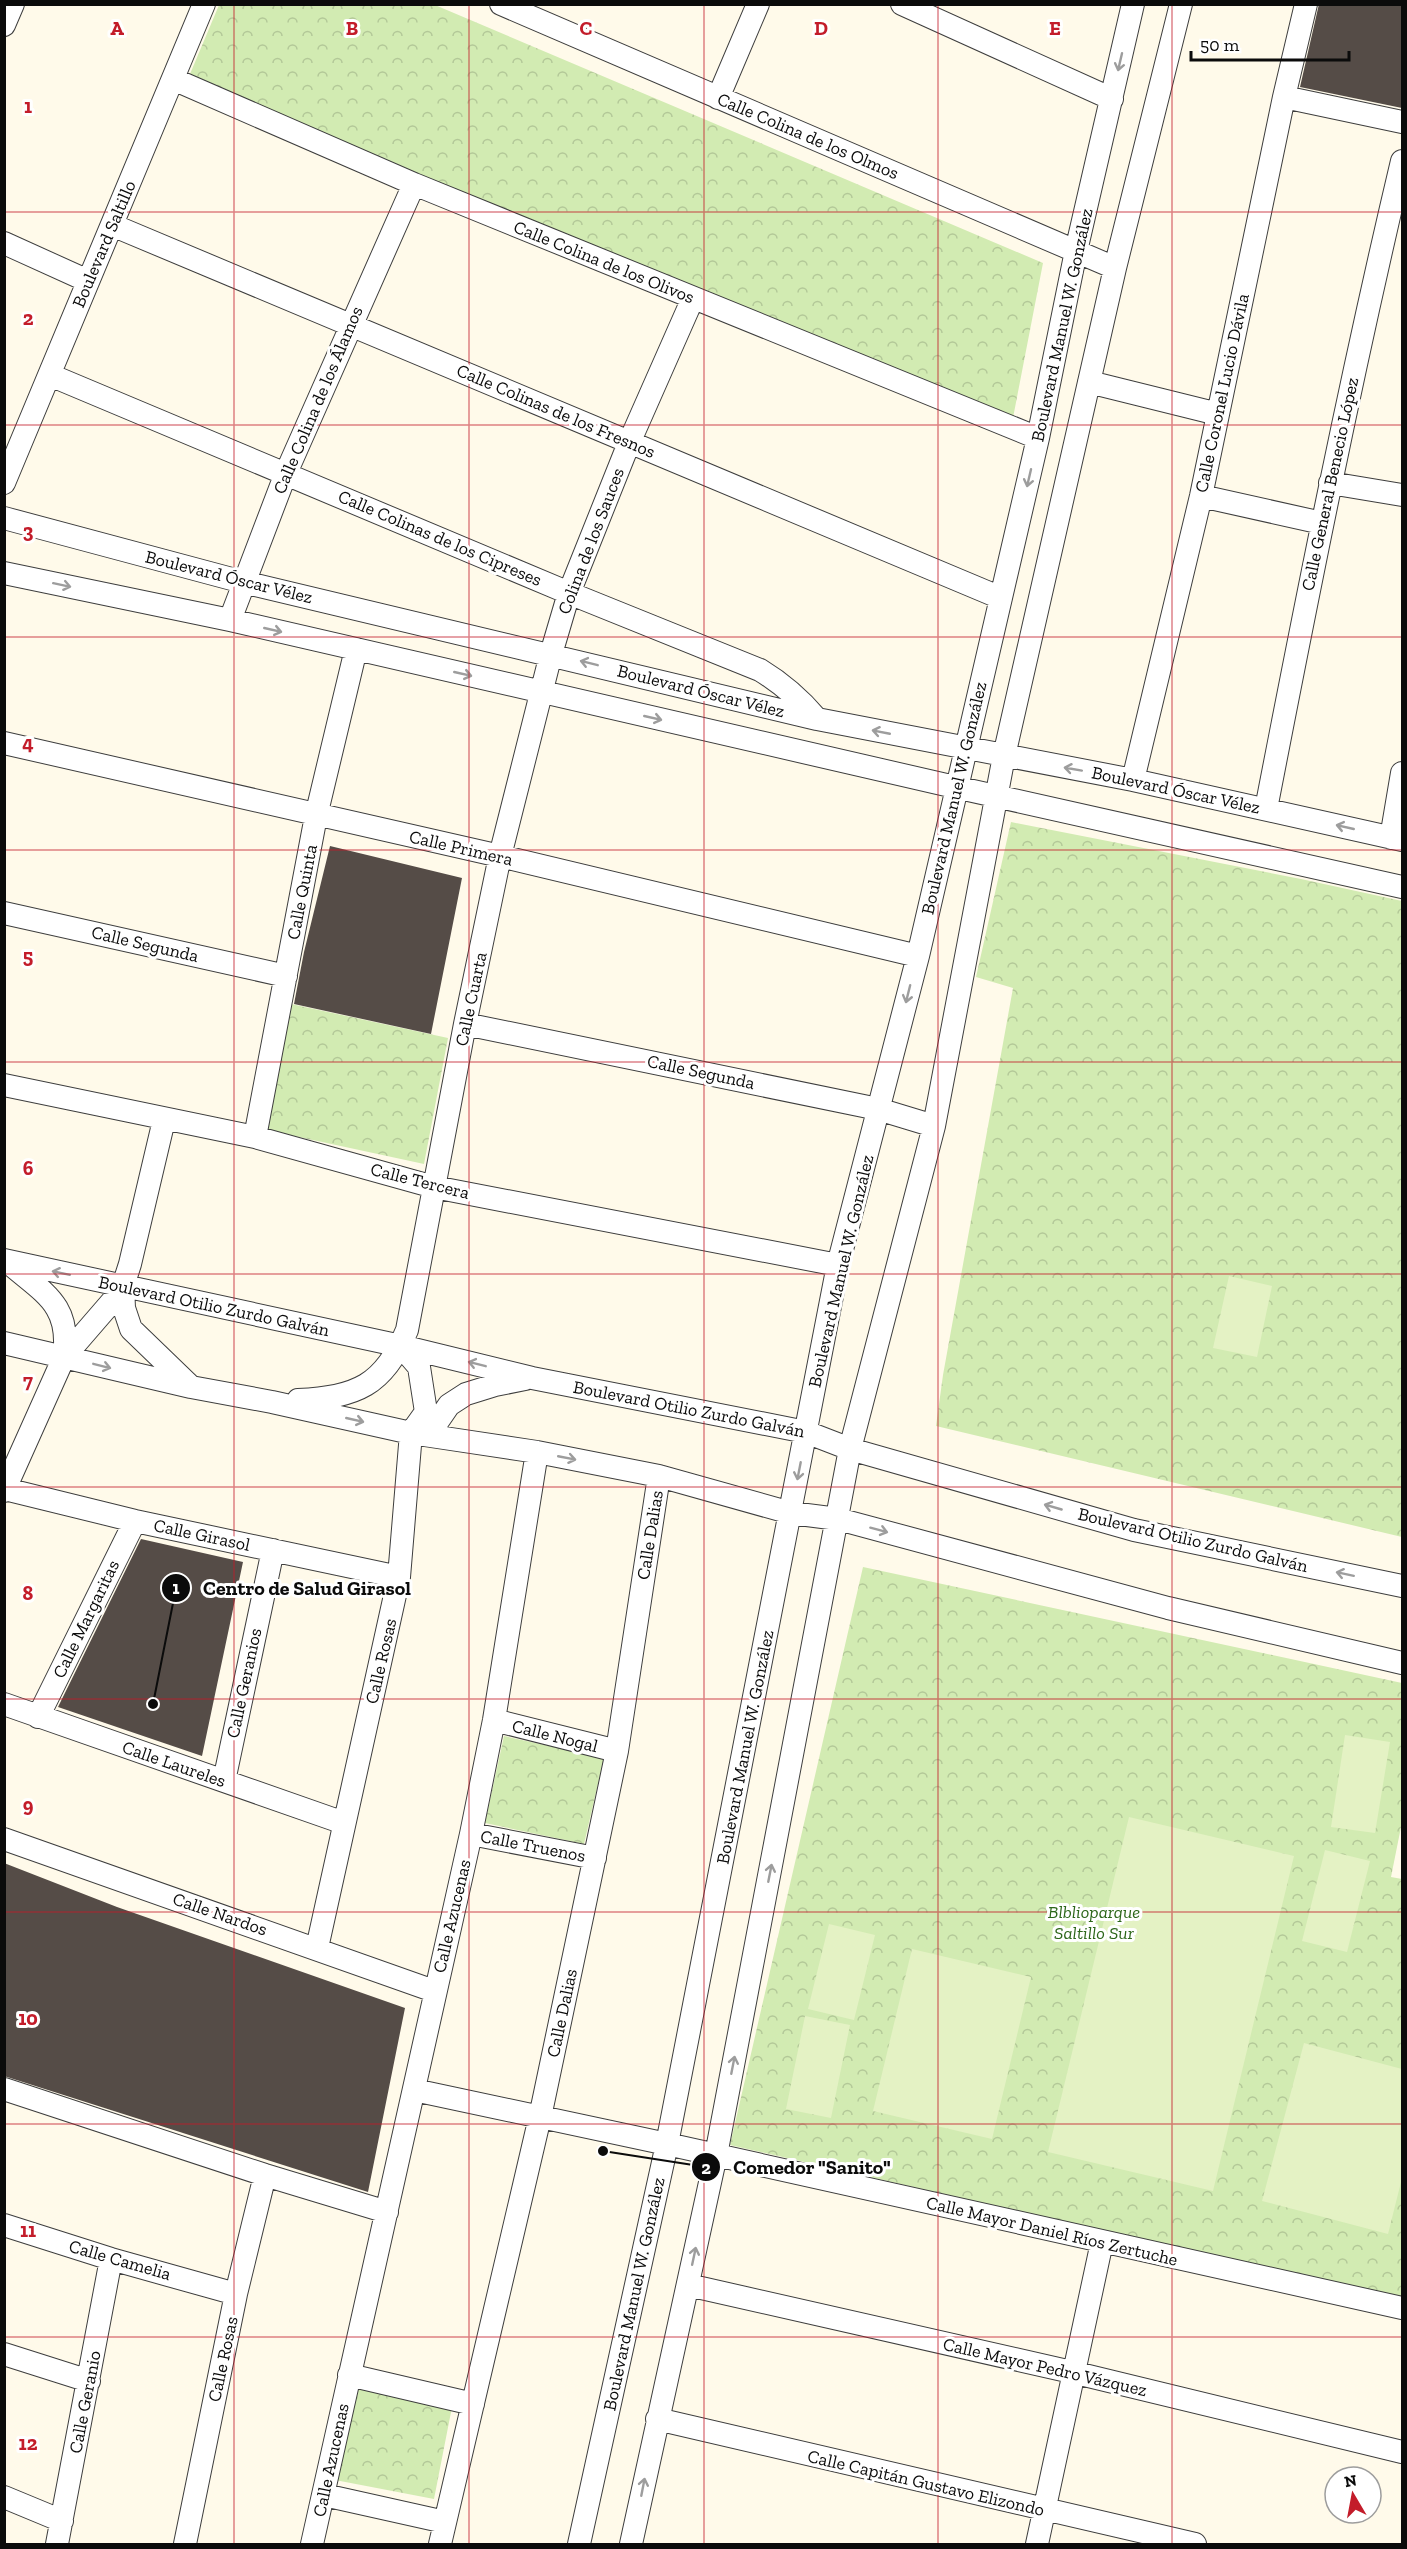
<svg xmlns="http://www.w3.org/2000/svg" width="1407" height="2549" viewBox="0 0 1407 2549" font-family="'Zilla Slab',serif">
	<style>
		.park { fill: url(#park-crowns) }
		.pitch { fill: #e4f2c4 }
		.building { fill: #554c47 }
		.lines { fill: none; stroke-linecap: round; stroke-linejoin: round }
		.minor-casing { stroke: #3e3e3e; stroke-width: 24 }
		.minor { stroke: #fff; stroke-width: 22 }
		.oneway { stroke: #9d9d9d }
		.grid { fill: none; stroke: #c31c2a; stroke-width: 1.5; stroke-opacity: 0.55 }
		.labels { text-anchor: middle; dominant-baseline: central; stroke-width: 6; stroke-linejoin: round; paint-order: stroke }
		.street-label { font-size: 18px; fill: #0b0b0b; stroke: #fff }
		.park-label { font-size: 18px; font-style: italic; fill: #2c6619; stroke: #fff }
		.grid-label { font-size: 20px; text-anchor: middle; font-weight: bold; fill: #c31c2a; stroke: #fff; stroke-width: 6; stroke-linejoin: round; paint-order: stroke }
		.leader { fill: none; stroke: #0b0b0b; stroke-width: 2 }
		.callout-dot { fill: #0b0b0b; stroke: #fff; stroke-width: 2 }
		.mark-label { font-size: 18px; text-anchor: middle; font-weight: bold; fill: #fff }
		.callout-label { font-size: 20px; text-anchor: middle; font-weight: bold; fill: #0b0b0b; stroke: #fff; stroke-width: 6; stroke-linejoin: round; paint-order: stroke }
	</style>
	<defs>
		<pattern id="park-crowns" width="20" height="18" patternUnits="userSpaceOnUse" patternTransform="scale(1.5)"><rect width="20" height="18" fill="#d2ebb2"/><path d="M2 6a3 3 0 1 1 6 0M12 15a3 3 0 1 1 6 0" fill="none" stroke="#b3c898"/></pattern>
	</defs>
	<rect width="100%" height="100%" fill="#fffaea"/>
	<path class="park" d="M 219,5 L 435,5 L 1043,263 L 1012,423 L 384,159 L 190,74 Z
		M 1011,822 L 1301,879 L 1402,901 L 1402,1537 L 936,1426 L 943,1375 L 1013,988 L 976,977 Z
		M 291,1004 L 448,1038 L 424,1164 L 262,1129 Z
		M 863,1567 L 1402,1683 L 1402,1822 L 1391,1877 L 1402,1879 L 1402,2299 L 730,2145 Z
		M 504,1736 L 604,1758 L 584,1844 L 485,1823 Z
		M 353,2388 L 452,2407 L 434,2499 L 335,2480 Z"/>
	<path class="pitch" d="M 1229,1276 L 1272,1286 L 1257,1357 L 1213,1348 Z
		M 1345,1735 L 1390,1742 L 1375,1833 L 1331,1827 Z
		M 1129,1817 L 1294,1856 L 1213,2191 L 1048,2152 Z
		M 1325,1850 L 1370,1861 L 1347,1952 L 1302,1941 Z
		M 829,1924 L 875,1935 L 854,2020 L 808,2009 Z
		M 912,1949 L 1031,1977 L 992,2139 L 873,2111 Z
		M 805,2016 L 850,2025 L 831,2118 L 786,2109 Z
		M 1304,2043 L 1402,2069 L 1402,2178 L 1388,2234 L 1262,2201 Z"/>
	<path class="building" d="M 1319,4 L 1402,4 L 1402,108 L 1300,87 Z
		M 330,846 L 462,878 L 431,1034 L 294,1004 L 304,952 Z
		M 141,1539 L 243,1562 L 202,1756 L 58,1707 Z
		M 4,1863 L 117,1907 L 405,2008 L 368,2192 L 4,2076 Z"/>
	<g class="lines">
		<g class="minor-casing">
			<path id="minor" d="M 501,4 L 1115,268
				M 902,4 L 1112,99
				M 4,25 L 13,4
				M 173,79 L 414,184 L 1038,438
				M 1284,97 L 1402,122
				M 718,98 L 758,4
				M 112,225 C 409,347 704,474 1001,598
				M 4,243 L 88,281
				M 50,375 L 569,593 L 760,670 C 783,684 800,699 817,719
				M 1089,382 L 1218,414
				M 4,483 L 204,4
				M 1330,483 L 1402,495
				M 1201,496 L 1322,523
				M 4,518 L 243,582 L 817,719 L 1133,780 L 1402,840
				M 4,573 L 230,620 L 955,787 L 1402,887
				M 230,620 L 286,473 L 414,184
				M 4,743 L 500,856 L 918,956
				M 1133,780 L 1201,496 L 1284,97 L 1306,4
				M 1266,809 C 1308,592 1351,376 1402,161
				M 1391,838 L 1402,773
				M 4,913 L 286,976
				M 465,1024 L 878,1109 L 934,1126
				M 4,1085 L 255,1137 L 434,1187 L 838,1265
				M 255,1137 L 316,816 L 356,649
				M 4,1260 L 401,1346 L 532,1378 L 806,1432 L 850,1449 L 1134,1530 L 1402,1586
				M 123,1286 L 124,1308 L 131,1329 L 189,1385
				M 4,1343 L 191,1387 L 272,1402 L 411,1433 L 537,1452 L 659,1476 L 791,1513 L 838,1519 L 1168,1608 L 1402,1663
				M 64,1357 L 115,1298 L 123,1286 L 130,1264 L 164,1120
				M 298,1400 C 356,1397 384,1386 407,1330 L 465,1024 L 500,856 L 551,654 L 569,593 L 629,443 L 693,298
				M 418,1430 L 438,1421 L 449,1405 L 466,1394 L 495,1385 L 525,1379
				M 5,1489 L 135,1521 L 399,1577
				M 4,1491 L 64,1357 C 71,1305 45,1294 10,1264
				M 4,1704 L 344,1823
				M 38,1717 L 135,1521
				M 494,1720 L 617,1751
				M 224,1781 L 273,1550
				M 471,1834 L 595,1858
				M 4,1839 L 434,1991
				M 317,1948 L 399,1577 L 411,1433 L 426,1412 L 419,1367 L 401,1346
				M 4,2089 L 265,2175 L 387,2212
				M 414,2090 L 667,2144 L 1402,2308
				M 4,2225 L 111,2259 L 236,2294
				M 688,2285 L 1076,2373 L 1402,2452
				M 4,2354 L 89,2381
				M 349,2375 L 473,2404
				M 657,2419 L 1195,2544
				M 324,2495 L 445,2522
				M 4,2497 L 62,2521
				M 57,2544 L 111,2259
				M 185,2544 L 236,2294 L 265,2175
				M 312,2544 L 471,1834 L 494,1720 L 537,1452
				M 440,2544 L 540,2117 L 617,1751 L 659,1476
				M 579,2544 L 667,2144 L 838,1265 L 918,956 L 1038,438 L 1076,251 L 1133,4
				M 631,2544 L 716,2155 L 850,1449 L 934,1126 L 1004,756 L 1115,268 L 1181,4
				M 1037,2544 L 1102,2242"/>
		</g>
		<use href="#minor" class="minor"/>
	</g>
	<defs><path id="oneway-shaft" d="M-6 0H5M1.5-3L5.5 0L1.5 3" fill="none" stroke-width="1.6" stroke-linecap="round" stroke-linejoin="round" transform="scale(1.5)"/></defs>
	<g class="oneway">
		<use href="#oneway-shaft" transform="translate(1120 62) rotate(103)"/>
		<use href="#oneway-shaft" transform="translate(1029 478) rotate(103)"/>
		<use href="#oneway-shaft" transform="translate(62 585) rotate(12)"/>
		<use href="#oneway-shaft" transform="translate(273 630) rotate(13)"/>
		<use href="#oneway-shaft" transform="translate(589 663) rotate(-166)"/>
		<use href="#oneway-shaft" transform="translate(463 674) rotate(13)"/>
		<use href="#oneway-shaft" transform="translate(653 718) rotate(13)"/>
		<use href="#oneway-shaft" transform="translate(881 732) rotate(-169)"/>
		<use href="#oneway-shaft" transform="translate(1073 769) rotate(-170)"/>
		<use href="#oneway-shaft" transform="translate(1345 827) rotate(-167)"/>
		<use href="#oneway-shaft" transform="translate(908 994) rotate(104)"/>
		<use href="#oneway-shaft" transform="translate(61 1273) rotate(-168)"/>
		<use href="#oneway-shaft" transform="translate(477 1364) rotate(-166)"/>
		<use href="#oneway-shaft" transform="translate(102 1366) rotate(14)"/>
		<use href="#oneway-shaft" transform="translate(355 1420) rotate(13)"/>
		<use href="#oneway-shaft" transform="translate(567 1458) rotate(11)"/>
		<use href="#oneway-shaft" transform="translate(799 1471) rotate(101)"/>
		<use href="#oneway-shaft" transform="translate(1053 1507) rotate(-164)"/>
		<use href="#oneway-shaft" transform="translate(879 1530) rotate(15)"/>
		<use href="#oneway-shaft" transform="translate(1345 1574) rotate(-168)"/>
		<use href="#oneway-shaft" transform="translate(770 1873) rotate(-79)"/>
		<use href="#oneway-shaft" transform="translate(733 2065) rotate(-79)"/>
		<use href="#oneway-shaft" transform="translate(694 2256) rotate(-78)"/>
		<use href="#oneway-shaft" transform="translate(643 2487) rotate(-79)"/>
	</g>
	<path class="grid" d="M 234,4 L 234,2544M 469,4 L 469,2544M 704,4 L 704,2544M 938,4 L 938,2544M 1172,4 L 1172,2544M 4,212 L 1402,212M 4,425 L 1402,425M 4,637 L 1402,637M 4,850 L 1402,850M 4,1062 L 1402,1062M 4,1274 L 1402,1274M 4,1487 L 1402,1487M 4,1699 L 1402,1699M 4,1912 L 1402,1912M 4,2124 L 1402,2124M 4,2337 L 1402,2337"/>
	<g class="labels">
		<g class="street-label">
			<text transform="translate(808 136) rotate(23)">Calle Colina de los Olmos</text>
			<text transform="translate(104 244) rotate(-67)">Boulevard Saltillo</text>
			<text transform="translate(604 262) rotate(22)">Calle Colina de los Olivos</text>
			<text transform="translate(1062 325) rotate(-78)">Boulevard Manuel W. González</text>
			<text transform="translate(1222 393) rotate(-78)">Calle Coronel Lucio Dávila</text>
			<text transform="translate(318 400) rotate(-67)">Calle Colina de los Álamos</text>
			<text transform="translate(556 411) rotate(23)">Calle Colinas de los Fresnos</text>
			<text transform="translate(1330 484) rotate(-78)">Calle General Benecio López</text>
			<text transform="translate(440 538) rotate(23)">Calle Colinas de los Cipreses</text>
			<text transform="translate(591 541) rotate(-69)">Colina de los Sauces</text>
			<text transform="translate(229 577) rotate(14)">Boulevard Óscar Vélez</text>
			<text transform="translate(701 691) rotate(14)">Boulevard Óscar Vélez</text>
			<text transform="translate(1176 790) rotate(12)">Boulevard Óscar Vélez</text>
			<text transform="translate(954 798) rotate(-77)">Boulevard Manuel W. González</text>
			<text transform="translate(461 848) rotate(13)">Calle Primera</text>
			<text transform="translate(302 892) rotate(-79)">Calle Quinta</text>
			<text transform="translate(145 944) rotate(13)">Calle Segunda</text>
			<text transform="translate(471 999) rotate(-78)">Calle Cuarta</text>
			<text transform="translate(701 1072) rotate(12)">Calle Segunda</text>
			<text transform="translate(420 1181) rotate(14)">Calle Tercera</text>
			<text transform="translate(841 1271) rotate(-77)">Boulevard Manuel W. González</text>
			<text transform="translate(214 1306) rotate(12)">Boulevard Otilio Zurdo Galván</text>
			<text transform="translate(689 1409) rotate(11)">Boulevard Otilio Zurdo Galván</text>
			<text transform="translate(202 1535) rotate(12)">Calle Girasol</text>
			<text transform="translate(650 1535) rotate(-81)">Calle Dalias</text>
			<text transform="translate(1193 1540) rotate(13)">Boulevard Otilio Zurdo Galván</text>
			<text transform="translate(86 1619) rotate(-64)">Calle Margaritas</text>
			<text transform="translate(381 1661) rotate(-77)">Calle Rosas</text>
			<text transform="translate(244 1683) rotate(-78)">Calle Geranios</text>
			<text transform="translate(555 1736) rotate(14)">Calle Nogal</text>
			<text transform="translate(745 1747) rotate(-79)">Boulevard Manuel W. González</text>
			<text transform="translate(174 1764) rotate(19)">Calle Laureles</text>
			<text transform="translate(533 1846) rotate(11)">Calle Truenos</text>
			<text transform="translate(220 1914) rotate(19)">Calle Nardos</text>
			<text transform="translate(452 1916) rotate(-77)">Calle Azucenas</text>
			<text transform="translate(562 2013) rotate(-78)">Calle Dalias</text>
			<text transform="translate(1052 2231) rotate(13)">Calle Mayor Daniel Ríos Zertuche</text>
			<text transform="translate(120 2260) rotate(16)">Calle Camelia</text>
			<text transform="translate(634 2294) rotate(-78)">Boulevard Manuel W. González</text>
			<text transform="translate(223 2359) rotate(-78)">Calle Rosas</text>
			<text transform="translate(1045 2367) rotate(13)">Calle Mayor Pedro Vázquez</text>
			<text transform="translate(85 2402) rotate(-79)">Calle Geranio</text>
			<text transform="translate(331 2460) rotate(-78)">Calle Azucenas</text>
			<text transform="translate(926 2483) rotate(13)">Calle Capitán Gustavo Elizondo</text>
		</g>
		<g class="park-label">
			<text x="1094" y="1912">Blblioparque<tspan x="1094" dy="21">Saltillo Sur</tspan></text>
		</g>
	</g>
	<g class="grid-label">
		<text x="117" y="35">A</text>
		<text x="352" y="35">B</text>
		<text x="586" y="35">C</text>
		<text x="821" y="35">D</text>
		<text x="1055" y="35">E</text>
		<text x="28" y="113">1</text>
		<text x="28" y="325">2</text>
		<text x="28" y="538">3</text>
		<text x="28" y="750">4</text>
		<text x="28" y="963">5</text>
		<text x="28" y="1175">6</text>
		<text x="28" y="1388">7</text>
		<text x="28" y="1600">8</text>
		<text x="28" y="1812">9</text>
		<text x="28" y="2025">10</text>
		<text x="28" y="2237">11</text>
		<text x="28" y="2450">12</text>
	</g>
	<path class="leader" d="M153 1704L176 1588M603 2151L706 2167"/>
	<g class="callout-dot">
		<circle cx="153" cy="1704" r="6"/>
		<circle cx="603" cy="2151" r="6"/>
		<circle cx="176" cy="1588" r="15"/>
		<circle cx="706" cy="2167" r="15"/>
	</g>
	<g class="mark-label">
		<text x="176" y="1594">1</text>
		<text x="706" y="2174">2</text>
	</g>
	<g class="callout-label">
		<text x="307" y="1595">Centro de Salud Girasol</text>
		<text x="812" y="2174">Comedor "Sanito"</text>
	</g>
	<rect width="1407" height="2549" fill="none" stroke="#0b0b0b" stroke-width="12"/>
	<g transform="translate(1353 2495) rotate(350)"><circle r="28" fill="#ffffff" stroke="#9d9d9d" stroke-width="1.5"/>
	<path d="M0-4.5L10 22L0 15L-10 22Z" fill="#c31c2a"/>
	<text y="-9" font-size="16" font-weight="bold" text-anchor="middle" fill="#0b0b0b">N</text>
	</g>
	<path d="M1191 51v9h158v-9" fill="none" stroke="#0b0b0b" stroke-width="3"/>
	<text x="1200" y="51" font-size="18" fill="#0b0b0b" stroke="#ffffff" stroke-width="4.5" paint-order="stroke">50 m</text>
</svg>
